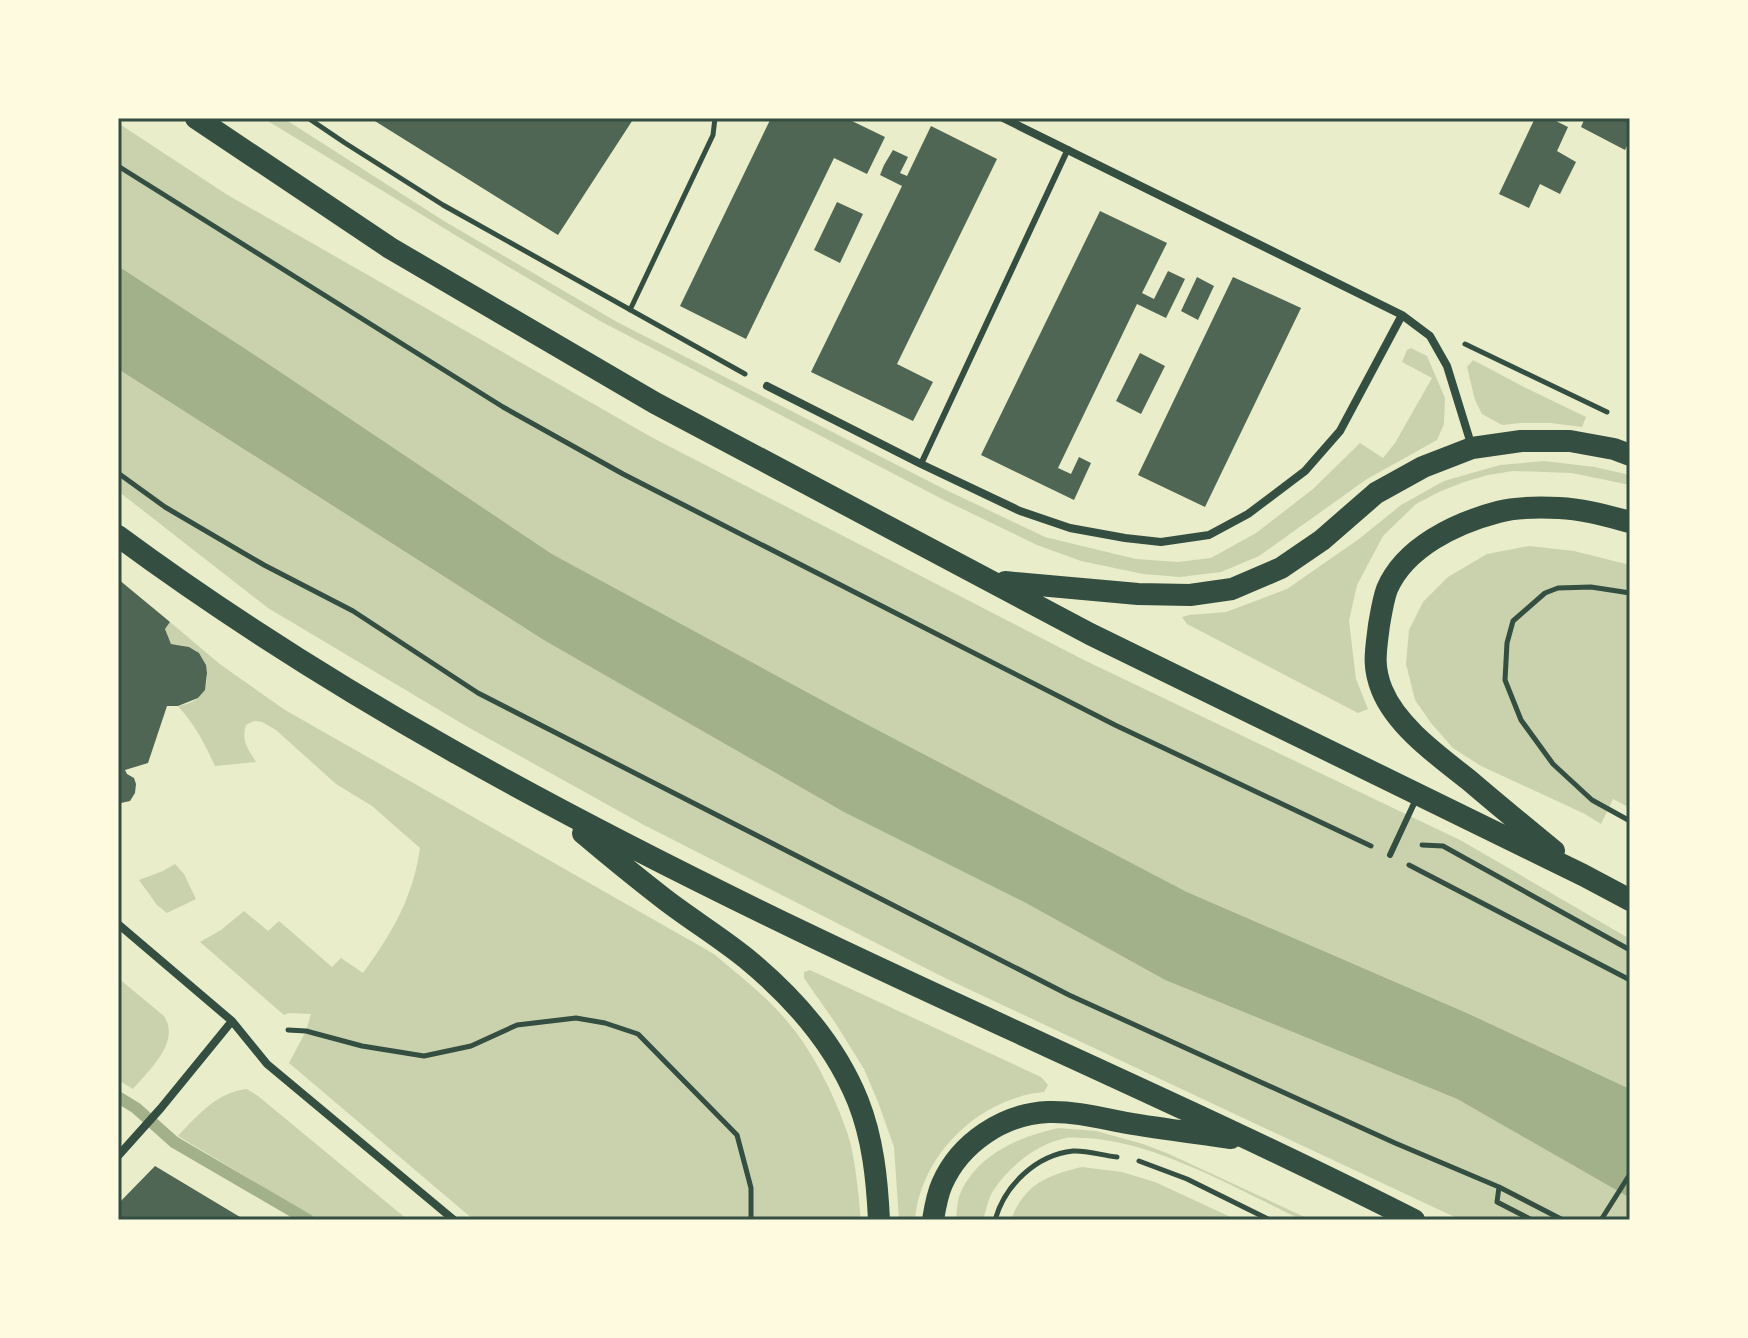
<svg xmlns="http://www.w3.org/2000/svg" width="1748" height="1338" viewBox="0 0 1748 1338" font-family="Raleway,sans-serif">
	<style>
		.green { fill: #cad2ad }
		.water { fill: #a3b18a }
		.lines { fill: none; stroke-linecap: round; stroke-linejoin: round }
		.stream { stroke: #a3b18a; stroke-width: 12 }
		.building { fill: #4f6655 }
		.path { stroke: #344e41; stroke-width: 5 }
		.service { stroke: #344e41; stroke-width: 6 }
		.minor { stroke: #344e41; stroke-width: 8 }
		.trunk { stroke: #344e41; stroke-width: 22 }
		.neatline { fill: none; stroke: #344e41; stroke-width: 3 }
	</style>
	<rect width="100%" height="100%" fill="#e9edc9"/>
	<path class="green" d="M 263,118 L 283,118 L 444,221 L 617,322 L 942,488 L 1045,537 L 1136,559 L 1178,562 L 1211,558 L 1256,533 L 1313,489 L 1360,443 L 1383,458 L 1395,443 L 1432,378 L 1402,362 L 1407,350 L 1411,348 L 1427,356 L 1445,398 L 1444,424 L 1437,440 L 1367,479 L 1259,556 L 1221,572 L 1180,577 L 1143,574 L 1081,561 L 1037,545 L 942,499 L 600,321 L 460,238 Z
		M 118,123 L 226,194 L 653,438 L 1084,660 L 1462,841 L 1630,939 L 1630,1089 L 1467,1013 L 1187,892 L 853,717 L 552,554 L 261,359 L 118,266 Z
		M 1473,360 L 1524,387 L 1586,417 L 1582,427 L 1551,423 L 1521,423 L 1502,425 L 1482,414 L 1475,400 L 1467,367 Z
		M 118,369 L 542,639 L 1024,902 L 1165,980 L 1457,1099 L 1630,1198 L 1630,1220 L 1461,1220 L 947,979 L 644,825 L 466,726 L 268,608 L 118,491 Z
		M 1544,461 L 1595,467 L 1630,475 L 1630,485 L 1572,473 L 1513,471 L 1488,475 L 1464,482 L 1439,492 L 1416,504 L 1383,536 L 1357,585 L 1349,621 L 1356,679 L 1368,709 L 1358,713 L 1187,624 L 1182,617 L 1189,615 L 1226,612 L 1287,589 L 1359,539 L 1401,505 L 1444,481 L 1500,465 Z
		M 1529,546 L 1574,551 L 1630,565 L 1630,808 L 1613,799 L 1601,824 L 1585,814 L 1481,766 L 1453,748 L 1431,723 L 1415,700 L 1406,664 L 1409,630 L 1423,602 L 1448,577 L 1487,554 Z
		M 170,622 L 221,665 L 285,710 L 714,954 C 741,977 769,998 791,1026 C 815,1055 836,1099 848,1135 C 855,1156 859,1197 861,1220 L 474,1220 L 289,1063 L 306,1031 L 311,1014 L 289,1013 L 284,1015 L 200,942 L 221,930 L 244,911 L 268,931 L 279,921 L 332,967 L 341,958 L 363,973 C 392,933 413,898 420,848 L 372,806 L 336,784 L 276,730 L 262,722 L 254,721 L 246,725 C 241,741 248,749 256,762 L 215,766 C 205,744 195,725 178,706 C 184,705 191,703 197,699 C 211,688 210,663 196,651 C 189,646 179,645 171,644 L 165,629 Z
		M 175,864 L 184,874 L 196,899 L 167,913 L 157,905 L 139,880 L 163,871 Z
		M 810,970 L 1041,1077 L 1048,1085 L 1044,1092 C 1036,1093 1027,1094 1019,1097 C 965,1113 920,1163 915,1220 L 899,1220 L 894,1147 L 878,1102 L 864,1069 L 836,1024 L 804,978 L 804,972 Z
		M 118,978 L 164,1016 C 181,1042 149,1070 133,1089 L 118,1080 Z
		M 247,1089 L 258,1096 L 408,1220 L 318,1220 L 178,1136 C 198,1115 217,1092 247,1089 Z
		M 1058,1128 L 1096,1131 L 1143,1144 L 1169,1154 L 1311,1220 L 1302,1220 C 1239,1190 1155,1141 1085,1138 C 1079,1138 1072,1137 1066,1138 C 1037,1144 1009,1166 993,1191 C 988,1199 986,1211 983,1220 L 956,1220 C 957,1212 957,1202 960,1194 C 977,1154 1019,1137 1058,1128 Z
		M 1082,1167 L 1122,1172 L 1155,1182 L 1237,1220 L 1011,1220 C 1024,1184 1048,1175 1082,1167 Z"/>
	<path class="water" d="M 118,266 L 261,359 L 552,554 L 853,717 L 1187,892 L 1467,1013 L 1630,1089 L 1630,1198 L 1457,1099 L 1165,980 L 1024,902 L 844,812 L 542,639 L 118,369 Z"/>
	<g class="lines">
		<path class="stream" d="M 118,1097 L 136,1108 L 174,1142 L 308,1220"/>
	</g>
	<path class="building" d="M 370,118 L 634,118 L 558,235 Z
		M 771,118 L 853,118 L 852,121 L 885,137 L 867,174 L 834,158 L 746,339 L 680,306 Z
		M 1535,118 L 1558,118 L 1556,121 L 1568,127 L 1557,151 L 1576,162 L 1560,194 L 1540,184 L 1529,208 L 1499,194 Z
		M 1585,118 L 1630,118 L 1630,139 L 1625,150 L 1581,127 Z
		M 931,126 L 997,159 L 897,364 L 933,382 L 913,421 L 811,372 L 902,186 L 880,175 L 884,165 L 893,150 L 908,157 L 900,173 L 907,176 Z
		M 837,202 L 863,214 L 840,263 L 814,250 Z
		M 1100,211 L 1167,243 L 1142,293 L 1154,299 L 1168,271 L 1185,279 L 1166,318 L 1137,304 L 1058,468 L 1071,474 L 1079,457 L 1091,463 L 1074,500 L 981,455 Z
		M 1197,277 L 1214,286 L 1198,320 L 1181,311 Z
		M 1233,277 L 1301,308 L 1205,507 L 1138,475 Z
		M 1140,353 L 1165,366 L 1141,414 L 1116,401 Z
		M 118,579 L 170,622 L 165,629 L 171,644 L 189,647 L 199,653 L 206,665 L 207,673 L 205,690 L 198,698 L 178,706 L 167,706 L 148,763 L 125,770 L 127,774 L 134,778 L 136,784 L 135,793 L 130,801 L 121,803 L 118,802 Z
		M 155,1166 L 245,1220 L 118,1220 L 118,1204 Z"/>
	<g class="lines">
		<path class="path" d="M 308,118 L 345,143 L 443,205 L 745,374
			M 118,166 L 503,407 L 623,474 L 1115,725 L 1371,846
			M 630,310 L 713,135 L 715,118
			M 1465,344 L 1607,412
			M 118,473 L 165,507 L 264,565 L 353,611 L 478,693 L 1069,995 L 1395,1143 L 1499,1187 L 1563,1220
			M 1630,593 L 1591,587 L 1558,588 L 1545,593 L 1513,621 L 1507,643 L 1505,680 L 1521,720 L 1553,764 L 1592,800 L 1630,821
			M 1422,845 L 1443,846 L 1630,950
			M 1409,865 L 1630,980
			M 288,1030 L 306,1031 L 362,1046 L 424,1056 L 471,1046 L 517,1025 L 576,1018 L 605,1023 L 638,1034 L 737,1135 L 751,1188 L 751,1220
			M 1139,1161 L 1187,1179 L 1270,1220
			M 1499,1187 L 1497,1202 L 1532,1220
			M 995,1220 C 1005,1185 1036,1155 1073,1151 C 1086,1150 1104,1156 1117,1157
			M 1601,1220 L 1630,1174"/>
		<path class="service" d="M 921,464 L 1068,149
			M 1390,855 L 1417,797"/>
		<path class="minor" d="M 1003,118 L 1402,315 L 1430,336 L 1447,366 L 1472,447
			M 767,386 L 921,464 L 1020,511 L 1070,528 L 1125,538 L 1161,542 L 1209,535 L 1248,514 L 1305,471 L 1340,431 L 1402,315
			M 118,924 L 232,1021 L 267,1064 L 454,1220
			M 118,1156 L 161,1108 L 232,1021"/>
		<path class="trunk" d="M 196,118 L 390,248 L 655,403 L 1090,634 L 1583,875 L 1630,900
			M 118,536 C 332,694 568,819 807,934 C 1009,1031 1215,1119 1414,1220
			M 1005,582 L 1138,594 L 1190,595 L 1232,589 L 1281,568 L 1322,540 L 1376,493 L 1423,467 L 1472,448 L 1521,441 L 1570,441 L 1614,449 L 1630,455
			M 583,833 C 609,855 636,877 663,898 C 690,919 720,937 747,959 C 793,997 835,1044 858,1101 C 873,1139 877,1179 879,1220
			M 1554,851 C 1526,828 1498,805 1470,781 C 1440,757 1397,727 1382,690 C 1372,666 1376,650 1379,625 C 1381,614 1383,600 1387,589 C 1405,547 1456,523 1498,512 C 1517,507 1539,507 1559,508 C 1583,509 1607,516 1630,522
			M 933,1220 C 935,1208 937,1195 942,1184 C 960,1143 1003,1114 1048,1112 C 1075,1111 1101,1118 1127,1123 C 1162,1129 1197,1133 1231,1138"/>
	</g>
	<rect width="1748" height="1338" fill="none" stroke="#fefae0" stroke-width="240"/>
	<rect x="120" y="120" width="1508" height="1098" class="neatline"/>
</svg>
